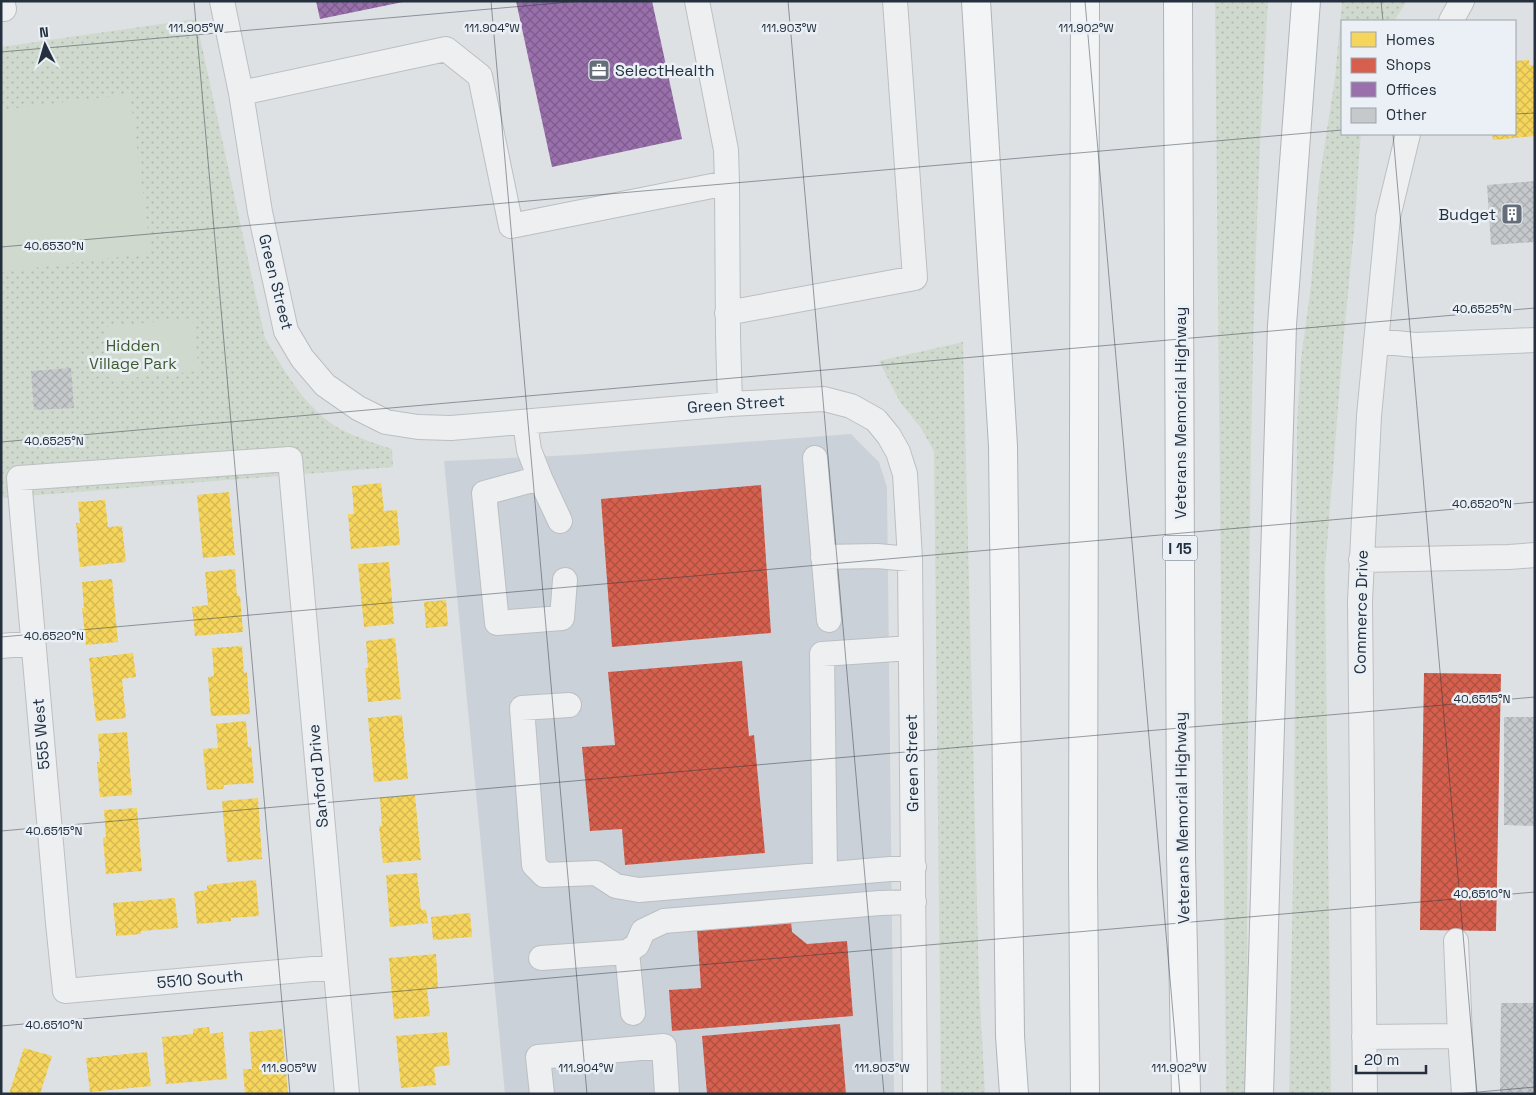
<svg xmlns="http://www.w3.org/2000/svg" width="1536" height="1095" viewBox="0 0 1536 1095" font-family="'Space Grotesk',sans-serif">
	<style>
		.built { fill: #cbd1d8 }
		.grass { fill: url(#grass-dots) }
		.pitch { fill: #d0d9cd }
		.homes { fill: url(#homes-cross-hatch) }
		.shops { fill: url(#shops-cross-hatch) }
		.offices { fill: url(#offices-cross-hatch) }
		.building { fill: url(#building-cross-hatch) }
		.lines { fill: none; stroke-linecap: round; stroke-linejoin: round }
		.minor-casing { stroke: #bcbfc2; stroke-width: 26 }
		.highway-casing { stroke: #b0b4b9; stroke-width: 30 }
		.minor { stroke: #edeff1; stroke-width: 24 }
		.highway { stroke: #f2f4f5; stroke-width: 28 }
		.ticks { fill: none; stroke: #24303e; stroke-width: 1; stroke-opacity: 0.45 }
		.labels { text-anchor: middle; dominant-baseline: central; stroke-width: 5; stroke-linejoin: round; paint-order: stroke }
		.shield { fill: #eaf0f5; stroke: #5f6a75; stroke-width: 1 }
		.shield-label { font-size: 15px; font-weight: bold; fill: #24303e }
		.poi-label { font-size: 16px; fill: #24303e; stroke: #eaf0f5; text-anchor: start }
		.street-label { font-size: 16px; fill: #24303e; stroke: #eaf0f5 }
		.park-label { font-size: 16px; fill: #3d5b30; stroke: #eaf0f5 }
		.ticks-label { font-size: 12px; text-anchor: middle; fill: #24303e; stroke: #eaf0f5; stroke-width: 5; stroke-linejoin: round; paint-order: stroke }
	</style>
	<defs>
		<pattern id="grass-dots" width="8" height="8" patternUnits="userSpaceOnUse" patternTransform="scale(1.25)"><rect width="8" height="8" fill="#d0d9cd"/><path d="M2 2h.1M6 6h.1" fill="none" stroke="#b2bbb1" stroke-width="1.8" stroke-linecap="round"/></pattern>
		<pattern id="homes-cross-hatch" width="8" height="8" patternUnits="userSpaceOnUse" patternTransform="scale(1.25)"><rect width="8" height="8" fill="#f6d55c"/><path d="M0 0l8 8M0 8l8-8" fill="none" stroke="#d3b751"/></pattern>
		<pattern id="shops-cross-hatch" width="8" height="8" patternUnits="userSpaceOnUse" patternTransform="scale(1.25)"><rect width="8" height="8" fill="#d6604d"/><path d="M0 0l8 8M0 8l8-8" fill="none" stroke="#ad5041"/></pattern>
		<pattern id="offices-cross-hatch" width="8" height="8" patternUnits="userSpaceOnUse" patternTransform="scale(1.25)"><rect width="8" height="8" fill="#9970ab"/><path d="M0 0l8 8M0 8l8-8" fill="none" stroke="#7d5c8d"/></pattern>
		<pattern id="building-cross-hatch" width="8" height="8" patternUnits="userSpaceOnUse" patternTransform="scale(1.25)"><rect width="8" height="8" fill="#c6c9cc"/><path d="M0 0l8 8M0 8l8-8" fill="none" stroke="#aaadb0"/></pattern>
	</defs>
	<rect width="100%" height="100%" fill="#dee1e4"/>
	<path class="built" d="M 851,434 L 879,462 L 887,487 L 894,1094 L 505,1094 L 444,461 L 573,455 Z"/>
	<path class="grass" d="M 1215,1 L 1268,1 C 1248,310 1249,619 1247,929 L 1248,1012 L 1247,1094 L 1226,1094 Z
		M 1342,1 L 1407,1 L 1394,21 L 1342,21 L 1342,134 L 1361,134 L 1359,157 L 1355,221 L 1343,345 L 1325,570 L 1331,1094 L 1289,1094 L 1294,825 L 1297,424 L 1301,360 L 1311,285 L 1319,182 L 1335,78 Z
		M 196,19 L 265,338 C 286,374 309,415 348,433 C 362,439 377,444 392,449 L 393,467 L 1,498 L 1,47 Z
		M 963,342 L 979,984 L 985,1094 L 941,1094 L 934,451 L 921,428 L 900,402 L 879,361 Z"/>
	<path class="pitch" d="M 130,94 L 151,253 L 1,272 L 1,110 Z
		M 193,318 L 199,371 L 110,380 L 105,327 Z"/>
	<path class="homes" d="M 1529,60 L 1529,65 L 1535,65 L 1535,136 L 1493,140 L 1492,134 L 1515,134 L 1515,61 Z
		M 381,483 L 384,511 L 397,510 L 400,545 L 351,549 L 348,514 L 354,514 L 352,486 Z
		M 229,492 L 235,555 L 203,558 L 197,495 Z
		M 105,500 L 108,527 L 122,526 L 126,562 L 80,567 L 76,523 L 80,523 L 78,502 Z
		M 389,562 L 394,624 L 364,627 L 358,564 Z
		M 235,569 L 237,596 L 240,596 L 243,632 L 195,636 L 192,607 L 208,605 L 205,572 Z
		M 112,579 L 118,642 L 86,645 L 82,608 L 84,609 L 82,582 Z
		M 446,600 L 448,626 L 426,628 L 424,602 Z
		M 395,638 L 401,699 L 368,702 L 365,668 L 368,668 L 366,641 Z
		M 242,646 L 244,673 L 247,672 L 250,714 L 211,716 L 208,677 L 214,676 L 212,648 Z
		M 133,653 L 136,677 L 122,679 L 126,718 L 96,721 L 89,658 Z
		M 402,715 L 408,779 L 374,782 L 368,718 Z
		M 246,721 L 248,747 L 251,746 L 254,783 L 224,785 L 223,789 L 207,790 L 203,749 L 218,748 L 216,724 Z
		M 127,732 L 132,795 L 100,797 L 97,762 L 100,762 L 98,734 Z
		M 415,795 L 421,860 L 383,863 L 379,826 L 382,826 L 380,798 Z
		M 258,798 L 262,859 L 227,862 L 222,801 Z
		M 137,808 L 142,871 L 106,874 L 103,838 L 106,837 L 104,810 Z
		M 417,873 L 421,910 L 426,910 L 428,923 L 390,927 L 386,875 Z
		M 256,880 L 259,916 L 231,918 L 231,921 L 197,924 L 194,892 L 207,890 L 207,885 Z
		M 175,898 L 178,928 L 141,931 L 141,934 L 116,936 L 113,903 Z
		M 470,913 L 472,937 L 433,940 L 431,917 Z
		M 436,954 L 438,988 L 427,989 L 430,1016 L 394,1019 L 389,958 Z
		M 209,1027 L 210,1034 L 223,1032 L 227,1079 L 166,1084 L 162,1037 L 193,1034 L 193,1029 Z
		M 282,1029 L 288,1094 L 245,1094 L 243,1069 L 252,1069 L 249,1032 Z
		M 447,1032 L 450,1065 L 434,1067 L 436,1085 L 401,1088 L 396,1036 Z
		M 24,1048 L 52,1056 L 40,1094 L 9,1094 Z
		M 147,1052 L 151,1086 L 90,1092 L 86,1058 Z"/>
	<path class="shops" d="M 761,485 L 771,633 L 612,647 L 601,499 Z
		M 742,661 L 749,736 L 754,735 L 765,853 L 625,865 L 622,829 L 590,831 L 582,747 L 615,745 L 608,672 Z
		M 1424,673 L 1501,674 L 1496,931 L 1420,930 Z
		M 791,921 L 792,932 L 807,944 L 847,941 L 853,1016 L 672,1031 L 669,990 L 701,988 L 697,929 Z
		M 840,1024 L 846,1094 L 707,1094 L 702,1036 Z"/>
	<path class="offices" d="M 316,1 L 403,1 L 403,2 L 320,19 Z
		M 516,1 L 652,1 L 682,139 L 552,167 Z"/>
	<path class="building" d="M 1535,181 L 1535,242 L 1491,245 L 1487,185 Z
		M 71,368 L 74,408 L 34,410 L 31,371 Z
		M 1504,717 L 1535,717 L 1535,826 L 1504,825 Z
		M 1501,1003 L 1535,1003 L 1535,1094 L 1500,1094 Z"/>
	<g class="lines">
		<g class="minor-casing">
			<path id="minor" d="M 222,1 L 241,93 L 260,212 L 286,331 L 302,358 L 325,385 L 358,408 L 386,422 L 418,427 L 451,428 L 730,404 L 824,399 L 851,406 L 876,420 L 889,436 L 898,452 L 905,474 L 910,559 L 915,1094
				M 697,1 L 726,150 L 727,183
				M 1,9 L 4,9 L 2,1
				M 1451,21 L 1462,1
				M 241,93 L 446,49 L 480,76 L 511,226 L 727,183 L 728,336 L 730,404
				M 727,313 L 915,278 L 895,1
				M 1376,341 L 1415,345 L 1535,340
				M 525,422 L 529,450 L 540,478 L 560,521
				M 815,458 L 829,620
				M 540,478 L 484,493 L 497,623 L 562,618 L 565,580
				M 823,557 L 877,556 L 910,559
				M 1361,560 L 1509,557 L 1535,555
				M 1,646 L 33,643
				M 569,705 L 522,708 L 534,865 L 544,875 L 596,873 L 616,886 L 639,890 L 914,867
				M 825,873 L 822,654 L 911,648
				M 627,952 L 633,1013
				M 541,958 L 627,952 L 637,945 L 643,931 L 664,921 L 880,903 L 914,902
				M 335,967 L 65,991 L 58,923 L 19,478 L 290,459 L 347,1094
				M 1460,1036 L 1464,1094
				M 1364,1037 L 1460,1036 L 1456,941
				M 542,1094 L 538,1057 L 664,1046 L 667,1094
				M 1365,1094 L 1360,601 L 1369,416 L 1388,217 L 1408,134"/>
		</g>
		<g class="highway-casing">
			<path id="highway" d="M 976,1 L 1003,446 L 1010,1036 L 1014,1094
				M 1085,1 L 1083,869 L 1085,1094
				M 1178,1 L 1181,856 L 1186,1094
				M 1259,1094 L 1282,325 L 1306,1"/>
		</g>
		<use href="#minor" class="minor"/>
		<use href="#highway" class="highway"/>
	</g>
	<path class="ticks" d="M 194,1 L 290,1094M 491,1 L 587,1094M 788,1 L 884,1094M 1085,1 L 1180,1094M 1381,1 L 1383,21M 1,52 L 581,1M 1515,114 L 1535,113M 1393,134 L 1477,1094M 1,247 L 1342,130M 1,442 L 1535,308M 1,637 L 1535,502M 1,831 L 1535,697M 1,1026 L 1535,892M 1456,1094 L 1535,1087"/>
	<defs>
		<g id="office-square" transform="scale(1.125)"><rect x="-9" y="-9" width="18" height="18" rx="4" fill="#656e78" stroke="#eaf0f5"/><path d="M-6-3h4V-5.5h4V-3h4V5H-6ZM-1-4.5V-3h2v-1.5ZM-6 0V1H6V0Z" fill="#fff"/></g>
		<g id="building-square" transform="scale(1.125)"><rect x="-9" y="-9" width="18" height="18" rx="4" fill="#656e78" stroke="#eaf0f5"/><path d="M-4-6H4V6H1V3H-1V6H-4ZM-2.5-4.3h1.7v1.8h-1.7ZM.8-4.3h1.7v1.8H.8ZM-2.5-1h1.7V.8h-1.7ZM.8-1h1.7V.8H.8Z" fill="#fff"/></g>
	</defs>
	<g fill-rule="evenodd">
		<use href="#office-square" x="599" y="70"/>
		<use href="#building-square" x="1512" y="214"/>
	</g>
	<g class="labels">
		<rect class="shield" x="1162.5" y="535.5" width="35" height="25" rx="4"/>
		<g class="shield-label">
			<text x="1180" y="548">I 15</text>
		</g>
		<g class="poi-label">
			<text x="615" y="70">SelectHealth</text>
			<text x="1496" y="214" text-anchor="end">Budget</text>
		</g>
		<g class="street-label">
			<text transform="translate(276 282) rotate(76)">Green Street</text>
			<text transform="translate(736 404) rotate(-4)">Green Street</text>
			<text transform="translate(1180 413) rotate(-90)">Veterans Memorial Highway</text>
			<text transform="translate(1361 612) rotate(-89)">Commerce Drive</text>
			<text transform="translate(41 734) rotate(-95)">555 West</text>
			<text transform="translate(912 763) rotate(-91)">Green Street</text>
			<text transform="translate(318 776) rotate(-95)">Sanford Drive</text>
			<text transform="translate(1182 818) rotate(-91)">Veterans Memorial Highway</text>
			<text transform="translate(200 979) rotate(-5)">5510 South</text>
		</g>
		<g class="park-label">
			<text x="133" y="345">Hidden<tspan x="133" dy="18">Village Park</tspan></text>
		</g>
	</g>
	<g class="ticks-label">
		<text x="196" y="32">111.905°W</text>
		<text x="492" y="32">111.904°W</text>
		<text x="789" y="32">111.903°W</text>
		<text x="1086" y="32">111.902°W</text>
		<text x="54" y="250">40.6530°N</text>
		<text x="1482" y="313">40.6525°N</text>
		<text x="54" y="445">40.6525°N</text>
		<text x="1482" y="508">40.6520°N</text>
		<text x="54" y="640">40.6520°N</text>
		<text x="1482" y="703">40.6515°N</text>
		<text x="54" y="835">40.6515°N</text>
		<text x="1482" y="898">40.6510°N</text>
		<text x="54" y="1029">40.6510°N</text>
		<text x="289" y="1072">111.905°W</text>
		<text x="586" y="1072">111.904°W</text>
		<text x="882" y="1072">111.903°W</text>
		<text x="1179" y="1072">111.902°W</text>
	</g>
	<rect width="1536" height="1095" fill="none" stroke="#24303e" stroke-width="5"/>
	<rect x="1341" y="20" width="175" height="115" fill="#eaf0f5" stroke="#9ba3ac"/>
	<rect x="1351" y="32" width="25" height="15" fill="#f6d55c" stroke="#9ba3ac"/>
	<text x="1386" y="45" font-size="15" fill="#24303e">Homes</text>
	<rect x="1351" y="58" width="25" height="15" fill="#d6604d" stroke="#9ba3ac"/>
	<text x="1386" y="70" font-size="15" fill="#24303e">Shops</text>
	<rect x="1351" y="82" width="25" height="15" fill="#9970ab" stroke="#9ba3ac"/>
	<text x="1386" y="95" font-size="15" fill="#24303e">Offices</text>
	<rect x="1351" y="108" width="25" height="15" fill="#c6c9cc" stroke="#9ba3ac"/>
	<text x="1386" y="120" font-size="15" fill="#24303e">Other</text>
	<g transform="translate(45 45) rotate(355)" stroke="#eaf0f5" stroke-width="4" paint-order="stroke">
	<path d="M0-4L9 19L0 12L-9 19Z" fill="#24303e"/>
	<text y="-8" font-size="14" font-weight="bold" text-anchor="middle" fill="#24303e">N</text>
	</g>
	<path d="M1356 1065v8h70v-8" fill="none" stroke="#24303e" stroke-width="2.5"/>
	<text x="1364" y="1065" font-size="15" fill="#24303e" stroke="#eaf0f5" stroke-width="4" paint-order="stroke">20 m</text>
</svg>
